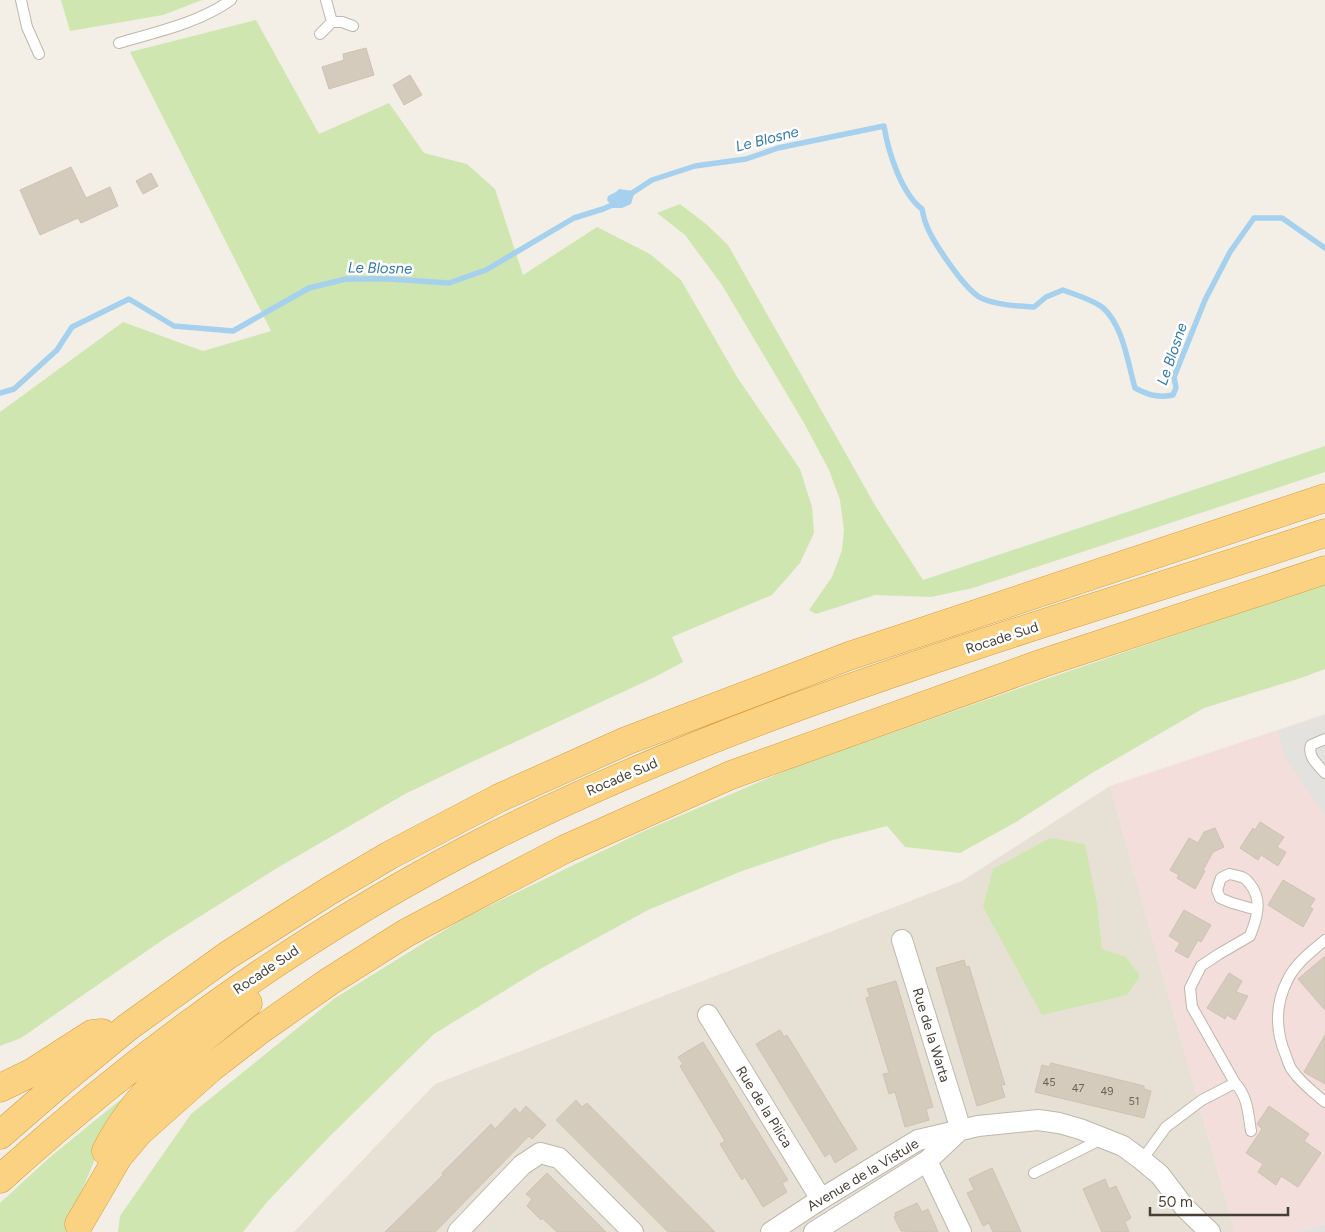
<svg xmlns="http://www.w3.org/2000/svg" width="1325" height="1232" viewBox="0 0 1325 1232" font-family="Figtree,sans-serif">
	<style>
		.residential { fill: #e7e1d5 }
		.medical { fill: #f3dedb }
		.green { fill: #cfe6b1 }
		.parking { fill: #e4e2df }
		.water { fill: #a5d1ee }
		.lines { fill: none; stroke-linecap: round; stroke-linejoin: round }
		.stream { stroke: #a5d1ee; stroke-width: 5.5 }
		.building { fill: #d4cbbd; stroke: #cfc2b0 }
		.service-casing { stroke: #beb7aa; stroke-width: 12 }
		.minor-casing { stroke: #beb7aa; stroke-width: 22 }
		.trunk-casing { stroke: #d89d3c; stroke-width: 29 }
		.service { stroke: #fff; stroke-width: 10 }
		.minor { stroke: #fff; stroke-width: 20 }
		.trunk { stroke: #fad282; stroke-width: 28 }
		.labels { text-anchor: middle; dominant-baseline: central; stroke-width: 5; stroke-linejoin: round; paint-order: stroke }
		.number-label { font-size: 11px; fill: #6a6258 }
		.street-label { font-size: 14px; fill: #463f36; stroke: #fff }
		.water-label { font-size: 15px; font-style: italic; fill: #337bae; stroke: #fff }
	</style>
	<rect width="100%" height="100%" fill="#f3efe7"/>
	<path class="residential" d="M 1110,786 L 1235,1232 L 294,1232 L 435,1084 L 962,881 Z"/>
	<path class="medical" d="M 1325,714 L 1325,1224 L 1294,1232 L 1235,1232 L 1110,786 Z"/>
	<path class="green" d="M 61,0 L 202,0 L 163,15 L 70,31 Z
		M 256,20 L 319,134 L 389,103 L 424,153 L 467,164 L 495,189 L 523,275 L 597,227 L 650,254 L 681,280 L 737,377 L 800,469 L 812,507 L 814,533 L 800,563 L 772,595 L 672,637 L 683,662 L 655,677 L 461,767 L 405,794 L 277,868 L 164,939 L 21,1038 L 0,1046 L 0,412 L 123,322 L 203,351 L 271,331 L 130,52 Z
		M 680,204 L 706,224 L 728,245 L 876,507 L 923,580 L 1325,446 L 1325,472 L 973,588 L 931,597 L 875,595 L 816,614 L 809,610 L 832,577 L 842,550 L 844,530 L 840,500 L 829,470 L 804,423 L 722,285 L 685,235 L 657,213 Z
		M 1325,584 L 1325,669 L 1301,678 L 1204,708 L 1092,773 L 1016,822 L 960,853 L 905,847 L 887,826 L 833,840 L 742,871 L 648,910 L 540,969 L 434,1034 L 330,1136 L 267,1202 L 243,1232 L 118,1232 L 120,1216 L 191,1114 L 335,998 L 464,918 L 644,831 L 792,768 L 1043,680 Z
		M 1050,838 L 1085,844 L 1097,904 L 1102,949 L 1126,957 L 1140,976 L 1127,995 L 1042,1015 L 983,907 L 993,869 Z
		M 136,1087 L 102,1142 L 76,1205 L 71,1232 L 0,1232 L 0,1203 L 49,1158 Z"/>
	<path class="parking" d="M 1325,715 L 1325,816 L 1284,756 L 1278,731 Z
		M 1325,1224 L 1325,1232 L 1294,1232 Z"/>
	<path class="water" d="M 619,189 L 633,191 L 634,194 L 631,204 L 622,208 L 613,208 L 607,200 L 608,196 L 616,192 Z"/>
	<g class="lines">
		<path class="stream" d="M 629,195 L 652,180 L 695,166 L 746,159 L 778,148 L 884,126 C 888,151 901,193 922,209 C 923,214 924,219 926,224 C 932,241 965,290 981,298 C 996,305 1017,306 1034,307 L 1046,297 L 1063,290 C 1076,295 1091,299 1102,307 C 1123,324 1128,364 1135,388 C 1148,395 1158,398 1173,395 L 1176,388 L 1174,377 L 1205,300 L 1230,252 L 1254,218 L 1282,218 L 1325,248
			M 0,393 L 14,389 L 57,350 L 72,327 L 129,299 L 174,326 L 233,331 L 309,288 L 346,279 L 389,279 L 449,283 L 486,270 L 574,218 L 603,209 L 617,203"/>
	</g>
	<path class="building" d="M 366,48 L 374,75 L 329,89 L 322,67 L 344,60 L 343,54 Z
		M 410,75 L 422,95 L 404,105 L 393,85 Z
		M 71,167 L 86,198 L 110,187 L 118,206 L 81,223 L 78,218 L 40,235 L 20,190 Z
		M 151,173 L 158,186 L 143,194 L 136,181 Z
		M 1260,822 L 1284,837 L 1277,847 L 1286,852 L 1278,866 L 1261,855 L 1258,860 L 1240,848 L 1253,828 L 1255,830 Z
		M 1215,828 L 1224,847 L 1213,852 L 1203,870 L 1205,871 L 1195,889 L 1177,878 L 1179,875 L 1170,870 L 1189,838 L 1198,843 L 1204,832 Z
		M 1283,880 L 1315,899 L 1310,907 L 1313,909 L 1303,927 L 1268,905 Z
		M 1184,910 L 1211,925 L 1201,942 L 1198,940 L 1188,958 L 1175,951 L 1180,943 L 1169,936 Z
		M 1325,956 L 1325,1010 L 1298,979 Z
		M 964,960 L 966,967 L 969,966 L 1005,1085 L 1001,1084 L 1005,1097 L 977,1106 L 936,968 Z
		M 1229,973 L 1242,981 L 1236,992 L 1248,996 L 1235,1020 L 1227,1015 L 1225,1019 L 1207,1008 Z
		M 896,981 L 933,1107 L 926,1109 L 929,1120 L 905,1127 L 895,1092 L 889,1094 L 883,1074 L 889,1073 L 866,998 L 870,997 L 867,989 Z
		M 780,1030 L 784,1037 L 787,1035 L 857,1149 L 835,1163 L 830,1153 L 825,1157 L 756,1044 Z
		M 1325,1035 L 1325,1084 L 1304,1072 Z
		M 703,1042 L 788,1180 L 782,1183 L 787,1192 L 763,1207 L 745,1177 L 742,1180 L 720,1144 L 725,1141 L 680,1066 L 683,1064 L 678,1057 Z
		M 1051,1063 L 1144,1086 L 1144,1089 L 1151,1091 L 1144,1118 L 1035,1092 L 1042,1065 L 1049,1067 Z
		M 576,1100 L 582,1107 L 587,1103 L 715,1232 L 668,1232 L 556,1120 Z
		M 526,1106 L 546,1125 L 532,1139 L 529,1136 L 435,1232 L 385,1232 L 443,1175 L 442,1173 L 491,1124 L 495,1129 L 515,1108 L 520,1113 Z
		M 1269,1106 L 1309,1134 L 1304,1141 L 1321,1153 L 1298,1187 L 1281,1176 L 1276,1185 L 1258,1172 L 1263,1164 L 1246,1153 L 1262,1129 L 1257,1124 Z
		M 992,1168 L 1008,1203 L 1021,1232 L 993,1232 L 989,1223 L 983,1226 L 975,1209 L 967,1193 L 974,1190 L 969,1179 Z
		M 547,1173 L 606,1232 L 557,1232 L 542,1218 L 541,1220 L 527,1206 L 532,1199 L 526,1194 Z
		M 1105,1179 L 1109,1189 L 1116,1186 L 1131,1218 L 1125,1222 L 1129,1232 L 1102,1232 L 1083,1189 Z
		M 917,1203 L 922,1212 L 928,1209 L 938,1232 L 901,1231 L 894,1217 L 896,1216 L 895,1213 Z"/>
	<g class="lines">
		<g class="service-casing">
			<path id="service" d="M 21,0 L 27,27 L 39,54
				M 326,0 L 332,22
				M 320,34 L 332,22 L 342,22 L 353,26
				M 119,43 C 156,32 199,23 231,0
				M 1325,739 L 1311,745 C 1307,756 1318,765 1325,773
				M 1325,940 C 1312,951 1296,963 1288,979 C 1275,1004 1275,1030 1286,1056 C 1288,1061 1289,1066 1292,1070 C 1301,1083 1313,1092 1325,1102
				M 1235,1083 C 1248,1097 1248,1113 1251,1131
				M 1142,1160 L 1166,1127 L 1202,1100 L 1235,1083 L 1192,1007 L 1190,988 L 1201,966 L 1219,954 L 1250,936 C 1257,918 1263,900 1250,884 C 1248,882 1246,879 1244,878 C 1240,876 1234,875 1229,874 L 1221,878 L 1217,890 L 1220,898 L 1232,903 L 1257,910
				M 1034,1173 L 1102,1139"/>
		</g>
		<g class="minor-casing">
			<path id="minor" d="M 902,940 L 961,1130
				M 708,1015 L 821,1199
				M 927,1161 L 961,1232
				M 458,1232 L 522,1165 L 540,1153 L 559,1158 L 633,1232
				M 771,1232 L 821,1199 L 918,1140 L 978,1126 L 1038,1120 L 1059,1123 L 1080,1129 L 1123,1146 L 1142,1160 L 1160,1175 L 1185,1208 L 1210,1232
				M 814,1232 L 927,1161 L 959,1131"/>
		</g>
		<g class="trunk-casing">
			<path id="trunk" d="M 0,1088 L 33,1072 L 92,1034 L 102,1033
				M 0,1135 L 61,1082 L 128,1027 L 228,955 L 329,891 L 390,855 L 499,798 L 626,741 L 849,656 L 1325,498
				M 106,1151 C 137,1089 194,1044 248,1003
				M 0,1179 C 150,1043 315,926 496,835 C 760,703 1046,625 1325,533
				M 79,1224 L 118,1157 L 139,1132 L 212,1067 L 260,1030 L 330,981 L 406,933 L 485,891 L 565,849 L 731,775 L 1043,663 L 1325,570"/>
		</g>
		<use href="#service" class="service"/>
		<use href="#minor" class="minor"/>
		<use href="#trunk" class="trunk"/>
	</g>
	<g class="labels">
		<g class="number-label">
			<text x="1049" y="1082">45</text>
			<text x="1078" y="1088">47</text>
			<text x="1107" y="1091">49</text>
			<text x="1134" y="1101">51</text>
		</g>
		<g class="street-label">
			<text transform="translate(1002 638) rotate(-18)">Rocade Sud</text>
			<text transform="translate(622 777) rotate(-23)">Rocade Sud</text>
			<text transform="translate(266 970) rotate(-34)">Rocade Sud</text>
			<text transform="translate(931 1035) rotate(73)">Rue de la Warta</text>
			<text transform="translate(764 1107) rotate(58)">Rue de la Pilica</text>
			<text transform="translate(863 1175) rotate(-31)">Avenue de la Vistule</text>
		</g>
		<g class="water-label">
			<text transform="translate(767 139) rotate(-14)">Le Blosne</text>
			<text transform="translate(380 268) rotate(1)">Le Blosne</text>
			<text transform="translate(1172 354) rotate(-71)">Le Blosne</text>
		</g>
	</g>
	<path d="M1150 1207v8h138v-8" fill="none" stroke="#463f36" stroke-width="2.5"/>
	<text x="1158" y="1207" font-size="15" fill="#463f36" stroke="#ffffff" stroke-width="4" paint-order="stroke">50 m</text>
</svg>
